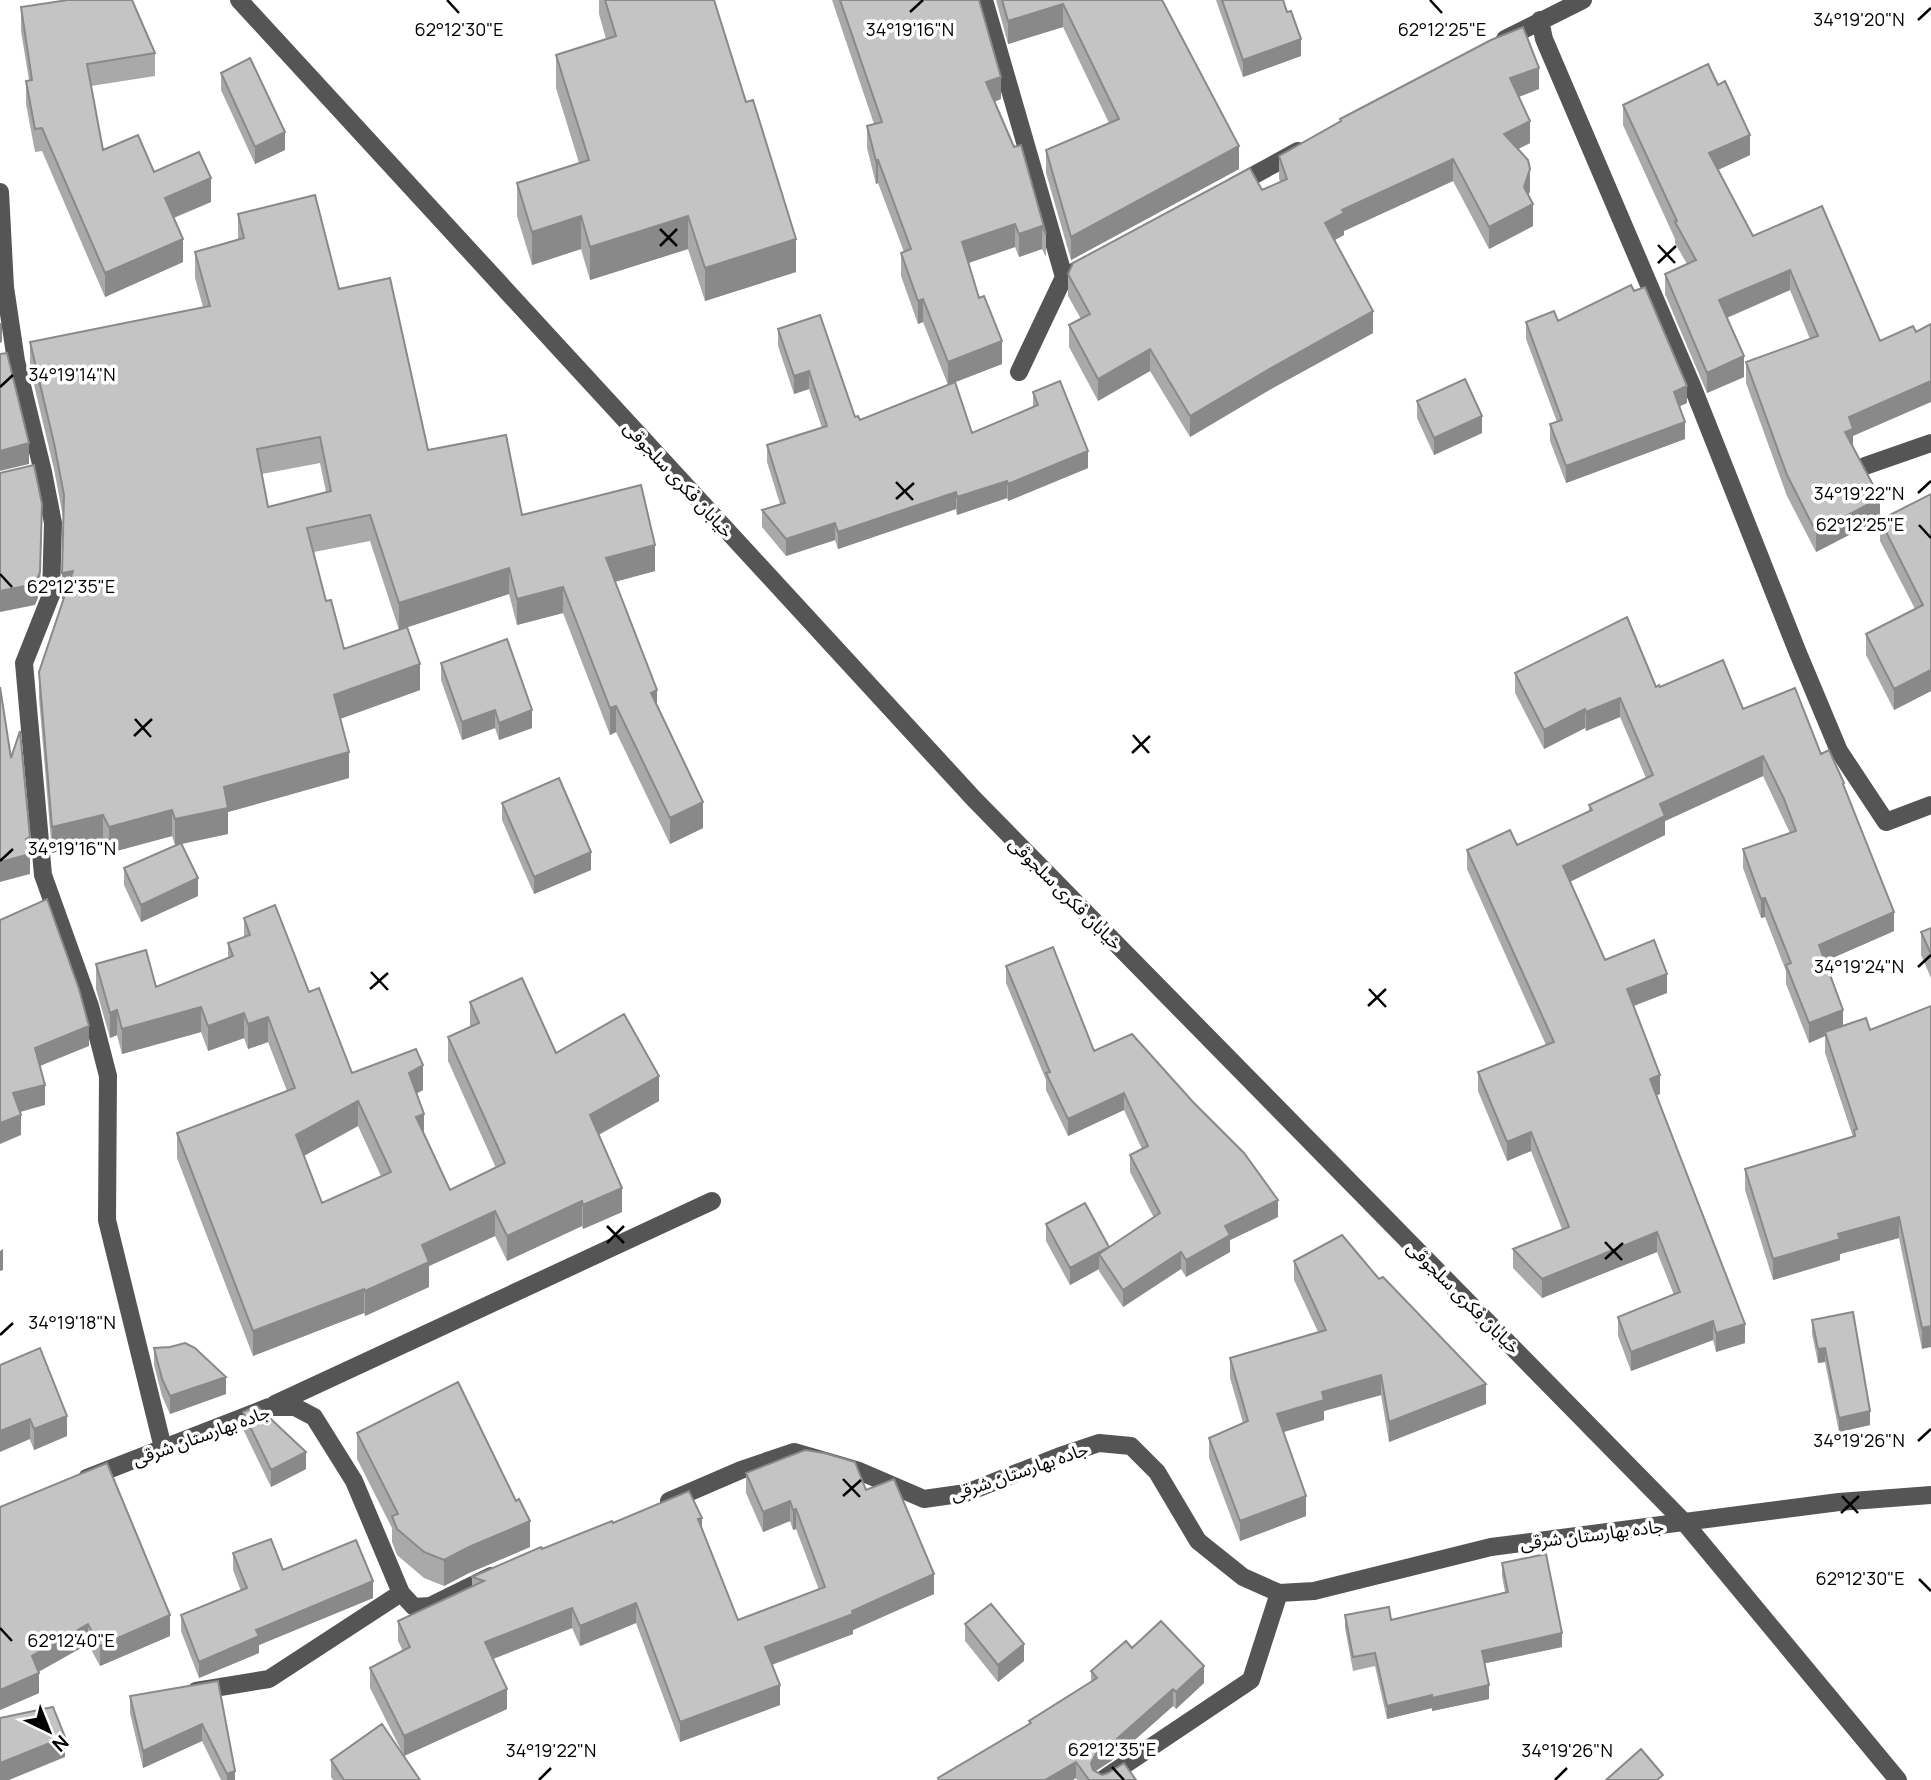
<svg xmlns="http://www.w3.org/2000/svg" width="1931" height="1780" viewBox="0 0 1931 1780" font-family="Manrope,'Noto Sans Arabic',sans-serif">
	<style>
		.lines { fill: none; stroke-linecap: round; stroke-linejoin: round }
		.minor { stroke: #555; stroke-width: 18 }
		.wall { fill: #a9a9a9; fill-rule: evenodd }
		.shaded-wall { fill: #898989 }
		.building { fill: #c4c4c4; stroke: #898989; stroke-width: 2; fill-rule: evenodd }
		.ticks { fill: none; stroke: #000; stroke-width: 2.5 }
		.labels { text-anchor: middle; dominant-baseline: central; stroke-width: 7; stroke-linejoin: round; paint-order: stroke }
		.street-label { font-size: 18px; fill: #000; stroke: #fff }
		.ticks-label { font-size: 18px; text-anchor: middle; fill: #000; stroke: #fff; stroke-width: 7; stroke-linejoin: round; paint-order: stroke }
	</style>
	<rect width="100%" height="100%" fill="#fff"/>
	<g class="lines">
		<path class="minor" d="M 239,0 L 974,799 L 1684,1522 L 1898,1780
			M 984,0 L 1064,277
			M 1540,20 L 1544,39 L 1693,388 L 1798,653 L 1839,751 L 1886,822 L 1931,805
			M 1505,39 L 1583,0
			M 1234,186 L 1298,151
			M 0,192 L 5,287 L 16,361 L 43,472 L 53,523 L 51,595 L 24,663 L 43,875 L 90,1006 L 108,1076 L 107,1220 L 163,1448
			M 1019,372 L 1064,277 L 1089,264
			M 1865,466 L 1931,443
			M 275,1404 L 712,1201
			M 87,1478 L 269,1407 L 295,1407 L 314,1417 L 354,1481 L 401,1593 L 414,1607 L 430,1606 L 491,1576
			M 669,1501 L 741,1470 L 794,1452 L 859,1471 L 924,1499 L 966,1493 L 1060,1456 L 1099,1443 L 1131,1446 L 1157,1472 L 1198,1541 L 1243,1577 L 1279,1593 L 1314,1591 L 1491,1547 L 1839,1502 L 1931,1495
			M 196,1691 L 269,1679 L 401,1593
			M 1102,1780 L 1251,1680 L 1279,1593"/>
	</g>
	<path class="wall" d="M 599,0 L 714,0 L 796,272 L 705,301 L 688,249 L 590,280 L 581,249 L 532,265 L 517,216 L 517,183 L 579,163 L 556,88 L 556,55 L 606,39 L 599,14 Z
		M 832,0 L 979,0 L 1001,99 L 994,102 L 1046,234 L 1046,257 L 1042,249 L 1019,257 L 1015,247 L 969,263 L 979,298 L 1002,364 L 955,382 L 972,433 L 1033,407 L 1033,392 L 1088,468 L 1008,501 L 1007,498 L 957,515 L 956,509 L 838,549 L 835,540 L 786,556 L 762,527 L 762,510 L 780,504 L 767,462 L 767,445 L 822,428 L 809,389 L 794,394 L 778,346 L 778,329 L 855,417 L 860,420 L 948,385 L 923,322 L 918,324 L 901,276 L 901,253 L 904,252 L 878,183 L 876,184 L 867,148 L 867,126 L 874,124 Z
		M 996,0 L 1162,0 L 1239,169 L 1071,260 L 1046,173 L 1046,150 L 1109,123 L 1063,27 L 1008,44 Z
		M 1216,0 L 1283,0 L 1301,56 L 1243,77 Z
		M 21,7 L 155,53 L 155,76 L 91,86 L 103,150 L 154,172 L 211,202 L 174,218 L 183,262 L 105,297 L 42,151 L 35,152 L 26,104 L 26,81 L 29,80 L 21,31 Z
		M 221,73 L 285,150 L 255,164 L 221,90 Z
		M 1718,85 L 1750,155 L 1718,170 L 1753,236 L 1822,206 L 1853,436 L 1853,447 L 1880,519 L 1816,552 L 1787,496 L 1746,383 L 1746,362 L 1810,339 L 1790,290 L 1727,318 L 1744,377 L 1707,393 L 1665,294 L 1665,274 L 1687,264 L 1675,243 L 1675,239 L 1623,125 L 1623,105 Z
		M 1539,89 L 1519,97 L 1530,143 L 1518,149 L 1530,191 L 1528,195 L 1533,226 L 1489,249 L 1453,181 L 1344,231 L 1344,235 L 1335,240 L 1373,333 L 1271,389 L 1190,437 L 1150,371 L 1098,401 L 1069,347 L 1069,325 L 1081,319 L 1068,296 L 1068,274 L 1280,182 L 1279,178 L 1279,156 L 1340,121 L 1340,119 Z
		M 238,214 L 339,289 L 428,450 L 522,515 L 655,571 L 615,582 L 657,705 L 703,828 L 670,844 L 616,732 L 610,735 L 563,613 L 517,625 L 509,594 L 407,627 L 420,690 L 340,719 L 349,778 L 228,812 L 228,834 L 182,844 L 198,896 L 141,922 L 124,885 L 124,868 L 175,845 L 172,836 L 109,853 L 103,841 L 52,853 L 39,698 L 39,672 L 63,599 L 62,599 L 63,517 L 54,469 L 30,368 L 30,342 L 203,307 L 195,278 L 195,252 L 238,239 ZM 320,463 L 326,492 L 268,507 L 262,474 ZM 370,541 L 399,630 L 344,649 L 326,601 L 314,552 Z
		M 1558,321 L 1687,403 L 1679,406 L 1685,439 L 1566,483 L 1550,441 L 1550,424 L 1557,422 L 1526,339 L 1526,322 Z
		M 1417,401 L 1482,433 L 1434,455 L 1417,418 Z
		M 1931,494 L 1931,691 L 1894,710 L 1866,655 L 1866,634 L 1915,609 L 1880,541 L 1880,520 Z
		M 441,663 L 532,728 L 499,740 L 495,728 L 462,740 L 441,680 Z
		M 1515,673 L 1656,687 L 1743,709 L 1821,754 L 1844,787 L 1894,931 L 1825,961 L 1843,1026 L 1870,1030 L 1931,1006 L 1922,1349 L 1899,1238 L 1840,1254 L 1840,1260 L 1773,1280 L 1745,1190 L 1745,1169 L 1853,1137 L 1825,1053 L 1825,1036 L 1809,1043 L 1786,984 L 1786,971 L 1765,917 L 1761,918 L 1743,868 L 1743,849 L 1790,833 L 1763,776 L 1665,821 L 1665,835 L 1570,882 L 1605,960 L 1667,993 L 1634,1006 L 1660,1094 L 1657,1095 L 1745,1343 L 1716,1352 L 1713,1340 L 1631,1371 L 1618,1336 L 1618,1317 L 1674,1295 L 1657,1252 L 1542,1298 L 1513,1268 L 1513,1249 L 1562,1229 L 1531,1151 L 1507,1161 L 1478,1091 L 1478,1072 L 1546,1045 L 1467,869 L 1467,850 L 1517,845 L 1589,812 L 1589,805 L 1646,778 L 1620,717 L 1586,731 L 1585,728 L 1544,749 L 1515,693 Z
		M 502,803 L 591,870 L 534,894 L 502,820 Z
		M 244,918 L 309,992 L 352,1073 L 423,1090 L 416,1093 L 424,1135 L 450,1190 L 496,1168 L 448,1061 L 448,1037 L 470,1027 L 470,1002 L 556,1053 L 659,1101 L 599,1135 L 622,1212 L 583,1229 L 582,1226 L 507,1261 L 495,1236 L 429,1266 L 429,1287 L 365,1316 L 364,1313 L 253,1356 L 177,1158 L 177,1133 L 287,1091 L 268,1042 L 248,1049 L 244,1038 L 208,1051 L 201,1032 L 122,1054 L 117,1035 L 110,1038 L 96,989 L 96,964 L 156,987 L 228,958 L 228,943 L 244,937 ZM 358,1126 L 381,1176 L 322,1203 L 304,1156 Z
		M 1931,928 L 1931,978 L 1921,955 L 1921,932 Z
		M 1006,966 L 1094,1051 L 1278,1217 L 1230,1240 L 1230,1252 L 1186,1277 L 1181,1269 L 1123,1307 L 1099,1271 L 1099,1269 L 1070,1285 L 1046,1241 L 1046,1224 L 1109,1248 L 1154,1218 L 1130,1172 L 1130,1155 L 1142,1149 L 1124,1110 L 1068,1136 L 1046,1090 L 1046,1080 L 1006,983 Z
		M 1294,1261 L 1486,1404 L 1389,1442 L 1381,1395 L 1324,1411 L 1324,1420 L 1283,1432 L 1306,1516 L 1240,1541 L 1209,1458 L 1209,1438 L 1243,1423 L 1230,1378 L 1230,1358 L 1318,1332 L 1294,1280 Z
		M 1812,1320 L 1870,1425 L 1839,1432 L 1825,1362 L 1818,1363 L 1812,1334 Z
		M 154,1348 L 226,1394 L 170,1414 L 162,1396 L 154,1365 Z
		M 0,1365 L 67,1436 L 34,1450 Z
		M 243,1412 L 306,1469 L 271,1487 L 243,1429 Z
		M 357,1433 L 530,1547 L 469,1573 L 444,1586 L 424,1578 L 397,1555 L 392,1542 L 392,1528 L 357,1459 Z
		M 746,1473 L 866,1490 L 934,1594 L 853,1630 L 853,1634 L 772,1665 L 780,1705 L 680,1742 L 636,1623 L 580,1646 L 572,1628 L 493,1659 L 507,1709 L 404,1756 L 370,1688 L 370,1668 L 403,1651 L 398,1641 L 398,1621 L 472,1587 L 472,1577 L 542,1549 L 613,1523 L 702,1530 L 738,1620 L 819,1590 L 796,1529 L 793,1530 L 790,1521 L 763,1532 L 746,1493 Z
		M 0,1507 L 170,1636 L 100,1666 L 88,1644 L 38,1672 L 39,1693 L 0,1710 Z
		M 233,1553 L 283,1570 L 373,1598 L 259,1645 L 259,1653 L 199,1678 L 181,1631 L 181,1615 L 241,1591 L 233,1570 Z
		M 1502,1563 L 1562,1647 L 1485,1663 L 1489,1699 L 1432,1711 L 1432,1708 L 1387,1719 L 1375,1666 L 1353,1671 L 1345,1628 L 1345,1615 L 1391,1620 L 1505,1592 L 1502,1576 Z
		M 965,1624 L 1024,1661 L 998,1682 L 965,1641 Z
		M 1132,1648 L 1204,1683 L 1176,1709 L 1173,1706 L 1111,1761 L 1095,1771 L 1102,1775 L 1136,1780 L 1077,1780 L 1076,1778 L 1073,1780 L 938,1780 L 938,1778 L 1029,1724 L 1029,1721 L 1091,1682 L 1091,1671 Z
		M 218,1681 L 235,1780 L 221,1780 L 202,1741 L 143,1768 L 130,1713 L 130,1696 Z
		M 331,1760 L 420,1780 L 333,1780 L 331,1777 Z"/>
	<path class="shaded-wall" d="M 1063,4 L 1063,27 L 1008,44 L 1008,21 Z
		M 1301,39 L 1301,56 L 1243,77 L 1243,60 Z
		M 1539,68 L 1539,89 L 1510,100 L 1510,78 Z
		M 1001,77 L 1001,99 L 986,105 L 986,82 Z
		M 1530,121 L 1530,143 L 1504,156 L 1504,134 Z
		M 285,132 L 285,150 L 255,164 L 255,147 Z
		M 1750,135 L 1750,155 L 1709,174 L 1709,153 Z
		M 1239,146 L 1239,169 L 1071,260 L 1071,237 Z
		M 1453,159 L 1453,181 L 1344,231 L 1344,235 L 1325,245 L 1325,223 L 1342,210 Z
		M 878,160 L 878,183 L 876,184 L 876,161 Z
		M 1530,169 L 1530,191 L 1524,208 L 1524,187 Z
		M 211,178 L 211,202 L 165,221 L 165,198 Z
		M 1533,204 L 1533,226 L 1489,249 L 1489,227 Z
		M 581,216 L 581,249 L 532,265 L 532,232 Z
		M 688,216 L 688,249 L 590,280 L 590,247 Z
		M 1015,224 L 1015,247 L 962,265 L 962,242 Z
		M 1042,226 L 1042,249 L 1019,257 L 1019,234 Z
		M 183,239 L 183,262 L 105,297 L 105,273 Z
		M 796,239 L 796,272 L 705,301 L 705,268 Z
		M 1790,270 L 1790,290 L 1719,321 L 1719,300 Z
		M 923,299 L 923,322 L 918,324 L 918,301 Z
		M 1373,311 L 1373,333 L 1271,389 L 1190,437 L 1190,416 L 1271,368 Z
		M 2,322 L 2,342 L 0,343 L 0,323 Z
		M 1002,341 L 1002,364 L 948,385 L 948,362 Z
		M 1150,349 L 1150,371 L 1098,401 L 1098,379 Z
		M 1744,356 L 1744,377 L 1707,393 L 1707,373 Z
		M 809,371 L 809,389 L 794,394 L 794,376 Z
		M 1931,381 L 1931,402 L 1853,436 L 1853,449 L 1845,432 L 1849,417 Z
		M 1687,386 L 1687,403 L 1674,409 L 1674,392 Z
		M 1482,416 L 1482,433 L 1434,455 L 1434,438 Z
		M 1685,422 L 1685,439 L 1566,483 L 1566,466 Z
		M 29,443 L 29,464 L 0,471 L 0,451 Z
		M 1088,451 L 1088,468 L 1008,501 L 1008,484 Z
		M 1007,481 L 1007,498 L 957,515 L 957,497 Z
		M 956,492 L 956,509 L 838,549 L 838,532 Z
		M 1880,498 L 1880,519 L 1816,552 L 1816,532 Z
		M 42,504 L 40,593 L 35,605 L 0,612 L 0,591 Z
		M 835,523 L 835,540 L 786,556 L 786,539 Z
		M 655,545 L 655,571 L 606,584 L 606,558 Z
		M 509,568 L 509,594 L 399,630 L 399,603 Z
		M 73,571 L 73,597 L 62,599 L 62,573 Z
		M 563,587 L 563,613 L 517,625 L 517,599 Z
		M 420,664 L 420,690 L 334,721 L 334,695 Z
		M 1931,670 L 1931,691 L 1894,710 L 1894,689 Z
		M 657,690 L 657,716 L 651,693 Z
		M 1620,698 L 1620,717 L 1586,731 L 1586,712 Z
		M 616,706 L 616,732 L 610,735 L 610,708 Z
		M 1585,709 L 1585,728 L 1544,749 L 1544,730 Z
		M 495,710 L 495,728 L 462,740 L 462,722 Z
		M 532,710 L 532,728 L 499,740 L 499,723 Z
		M 349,752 L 349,778 L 228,812 L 228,834 L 175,845 L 175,819 L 224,787 Z
		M 1763,756 L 1763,776 L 1665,821 L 1665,835 L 1563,885 L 1563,866 L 1660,804 Z
		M 703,802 L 703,828 L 670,844 L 670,818 Z
		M 172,810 L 172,836 L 109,853 L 109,827 Z
		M 103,815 L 103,841 L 52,853 L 52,827 Z
		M 30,837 L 30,874 L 0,882 L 0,862 L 26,839 Z
		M 591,852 L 591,870 L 534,894 L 534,877 Z
		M 198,878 L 198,896 L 141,922 L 141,905 Z
		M 1765,898 L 1765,917 L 1761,918 L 1761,899 Z
		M 1894,912 L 1894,931 L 1819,964 L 1819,945 Z
		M 1667,974 L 1667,993 L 1627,1008 L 1627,989 Z
		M 201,1007 L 201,1032 L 122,1054 L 122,1029 Z
		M 117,1010 L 117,1035 L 110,1038 L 110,1013 Z
		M 1843,1010 L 1843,1029 L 1825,1032 L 1825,1036 L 1809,1043 L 1809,1023 Z
		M 244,1013 L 244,1038 L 208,1051 L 208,1026 Z
		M 268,1017 L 268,1042 L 248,1049 L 248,1024 Z
		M 89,1026 L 89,1046 L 35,1068 L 35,1048 Z
		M 423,1065 L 423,1090 L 409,1098 L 409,1073 Z
		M 1660,1075 L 1660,1094 L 1650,1098 L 1650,1079 Z
		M 659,1076 L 659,1101 L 590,1139 L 590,1115 Z
		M 45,1085 L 45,1105 L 13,1114 L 13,1093 Z
		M 1124,1093 L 1124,1110 L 1068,1136 L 1068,1119 Z
		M 358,1101 L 358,1126 L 296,1160 L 296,1135 Z
		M 424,1114 L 424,1139 L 416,1117 Z
		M 21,1115 L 21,1135 L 0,1144 L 0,1123 Z
		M 1531,1132 L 1531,1151 L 1507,1161 L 1507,1142 Z
		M 622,1188 L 622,1212 L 583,1229 L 583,1205 Z
		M 1278,1200 L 1278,1217 L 1230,1240 L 1230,1252 L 1186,1277 L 1186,1260 L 1225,1226 Z
		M 582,1201 L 582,1226 L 507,1261 L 507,1236 Z
		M 495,1211 L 495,1236 L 429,1266 L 429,1287 L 365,1316 L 365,1291 L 422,1245 Z
		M 1899,1217 L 1899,1238 L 1840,1254 L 1840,1260 L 1773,1280 L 1773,1259 L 1838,1234 Z
		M 1657,1232 L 1657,1252 L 1542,1298 L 1542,1279 Z
		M 1109,1247 L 1109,1264 L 1099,1254 L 1099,1269 L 1070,1285 L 1070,1268 Z
		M 3,1249 L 3,1270 L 0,1271 L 0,1251 Z
		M 1181,1252 L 1181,1269 L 1123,1307 L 1123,1290 Z
		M 364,1289 L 364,1313 L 253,1356 L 253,1331 Z
		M 1713,1321 L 1713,1340 L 1631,1371 L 1631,1352 Z
		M 1745,1324 L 1745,1343 L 1716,1352 L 1716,1333 Z
		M 1931,1326 L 1931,1347 L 1922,1349 L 1922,1328 Z
		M 1825,1348 L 1825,1362 L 1818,1363 L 1818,1349 Z
		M 1381,1375 L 1381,1395 L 1324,1411 L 1324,1420 L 1277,1434 L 1277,1414 L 1322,1392 Z
		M 226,1377 L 226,1394 L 170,1414 L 170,1396 Z
		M 1486,1384 L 1486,1404 L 1389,1442 L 1389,1422 Z
		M 1870,1411 L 1870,1425 L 1839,1432 L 1839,1418 Z
		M 67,1416 L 67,1436 L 34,1450 L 34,1429 Z
		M 30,1419 L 30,1439 L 0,1452 L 0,1431 Z
		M 306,1452 L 306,1469 L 271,1487 L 271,1470 Z
		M 1306,1496 L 1306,1516 L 1240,1541 L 1240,1521 Z
		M 790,1501 L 790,1521 L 763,1532 L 763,1512 Z
		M 796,1509 L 796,1529 L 793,1530 L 793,1510 Z
		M 702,1518 L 702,1538 L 698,1519 Z
		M 530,1521 L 530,1547 L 469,1573 L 444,1586 L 444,1560 L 469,1547 Z
		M 934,1574 L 934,1594 L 853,1630 L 853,1634 L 765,1667 L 765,1647 L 852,1611 Z
		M 373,1581 L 373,1598 L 259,1645 L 259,1653 L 199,1678 L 199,1662 L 256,1630 Z
		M 636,1603 L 636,1623 L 580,1646 L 580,1626 Z
		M 572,1608 L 572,1628 L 485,1662 L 485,1642 Z
		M 170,1615 L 170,1636 L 100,1666 L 100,1646 Z
		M 88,1624 L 88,1644 L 33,1675 L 39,1673 L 39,1693 L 0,1710 L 0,1690 L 32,1656 Z
		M 1562,1633 L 1562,1647 L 1482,1664 L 1482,1651 Z
		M 1024,1644 L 1024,1661 L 998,1682 L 998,1665 Z
		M 1204,1666 L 1204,1683 L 1176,1709 L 1176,1692 Z
		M 780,1685 L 780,1705 L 680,1742 L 680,1722 Z
		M 1489,1685 L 1489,1699 L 1432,1711 L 1432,1698 Z
		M 507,1689 L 507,1709 L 404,1756 L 404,1736 Z
		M 1173,1689 L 1173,1706 L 1111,1761 L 1096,1771 L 1091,1780 L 1091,1763 L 1096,1754 Z
		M 1432,1695 L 1432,1708 L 1387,1719 L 1387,1706 Z
		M 202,1724 L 202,1741 L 143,1768 L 143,1751 Z
		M 65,1737 L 65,1757 L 9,1780 L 0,1780 L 0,1763 Z
		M 1076,1762 L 1076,1778 L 1073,1780 L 1045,1780 Z
		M 235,1771 L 235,1780 L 227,1780 L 227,1774 Z"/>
	<path class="building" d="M 68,0 L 132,0 L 155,53 L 87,64 L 103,150 L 138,135 L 154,172 L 199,152 L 211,178 L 165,198 L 183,239 L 105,273 L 42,128 L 35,129 L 26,81 L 32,80 L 21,7 Z
		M 605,0 L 714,0 L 746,102 L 753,100 L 796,239 L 705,268 L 688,216 L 590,247 L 581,216 L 532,232 L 517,183 L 589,160 L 556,55 L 616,36 Z
		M 840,0 L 979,0 L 1001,77 L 986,82 L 1014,147 L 1021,145 L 1046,234 L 1042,226 L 1019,234 L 1015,224 L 962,242 L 979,298 L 984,296 L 1002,341 L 948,362 L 923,299 L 918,301 L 901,253 L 911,249 L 878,160 L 876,161 L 867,126 L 882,122 Z
		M 1002,0 L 1162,0 L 1239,146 L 1071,237 L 1046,150 L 1119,119 L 1063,4 L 1008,21 Z
		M 1222,0 L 1283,0 L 1287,12 L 1291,11 L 1301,39 L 1243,60 Z
		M 1523,27 L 1539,68 L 1510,78 L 1530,121 L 1504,134 L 1528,160 L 1530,169 L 1524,187 L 1533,204 L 1489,227 L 1453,159 L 1342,210 L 1344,213 L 1325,223 L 1373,311 L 1271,368 L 1190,416 L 1150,349 L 1098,379 L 1069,325 L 1090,314 L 1068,274 L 1073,263 L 1250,168 L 1262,190 L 1287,179 L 1279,156 L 1341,121 L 1340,119 L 1344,117 L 1491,40 Z
		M 250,58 L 285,132 L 255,147 L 221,73 Z
		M 1708,64 L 1718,85 L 1725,81 L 1750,135 L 1709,153 L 1753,236 L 1822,206 L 1880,341 L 1913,326 L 1916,332 L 1931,324 L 1931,381 L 1849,417 L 1853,429 L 1845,432 L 1880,498 L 1816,532 L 1787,475 L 1746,362 L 1818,336 L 1790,270 L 1719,300 L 1744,356 L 1707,373 L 1665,274 L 1696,260 L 1675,222 L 1677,221 L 1623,105 Z
		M 315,195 L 339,289 L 390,278 L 428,450 L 506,435 L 522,515 L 641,485 L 655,545 L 606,558 L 657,690 L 651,693 L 703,802 L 670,818 L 616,706 L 610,708 L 563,587 L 517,599 L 509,568 L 399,603 L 370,515 L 307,528 L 326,601 L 331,600 L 344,649 L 407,627 L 420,664 L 334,695 L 349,752 L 224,787 L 228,808 L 175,819 L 172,810 L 109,827 L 103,815 L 52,827 L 39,672 L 73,571 L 62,573 L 64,495 L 54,443 L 30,342 L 210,306 L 195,252 L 244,238 L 238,214 ZM 320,437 L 331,491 L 268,507 L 257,449 Z
		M 1631,285 L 1634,291 L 1645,287 L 1687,386 L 1674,392 L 1685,422 L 1566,466 L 1550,424 L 1562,420 L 1526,322 L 1554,311 L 1558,321 Z
		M 820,315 L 855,417 L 858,416 L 860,420 L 955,382 L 972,433 L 1038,405 L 1033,392 L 1060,381 L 1088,451 L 1008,484 L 1007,481 L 957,497 L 956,492 L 838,532 L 835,523 L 786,539 L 762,510 L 785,503 L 767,445 L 827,426 L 809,371 L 794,376 L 778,329 Z
		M 7,353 L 29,443 L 0,451 L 0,354 Z
		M 1465,379 L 1482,416 L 1434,438 L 1417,401 Z
		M 34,465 L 42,504 L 40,572 L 35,584 L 0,591 L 0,473 Z
		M 1931,494 L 1931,670 L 1894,689 L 1866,634 L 1923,605 L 1880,520 Z
		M 1627,617 L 1656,687 L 1659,685 L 1660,687 L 1723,660 L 1743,709 L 1795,688 L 1821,754 L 1829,750 L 1844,783 L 1843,784 L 1894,912 L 1819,945 L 1843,1010 L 1809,1023 L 1786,965 L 1791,963 L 1765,898 L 1761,899 L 1743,849 L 1796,831 L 1784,799 L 1763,756 L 1660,804 L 1665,816 L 1563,866 L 1605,960 L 1654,940 L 1667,974 L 1627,989 L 1660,1075 L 1650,1079 L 1745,1324 L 1716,1333 L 1713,1321 L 1631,1352 L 1618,1317 L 1680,1292 L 1657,1232 L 1542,1279 L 1513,1249 L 1569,1227 L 1531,1132 L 1507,1142 L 1478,1072 L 1554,1042 L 1467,850 L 1510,830 L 1517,845 L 1592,810 L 1589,805 L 1653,775 L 1620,698 L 1586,712 L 1585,709 L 1544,730 L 1515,673 Z
		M 507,639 L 532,710 L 499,723 L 495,710 L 462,722 L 441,663 Z
		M 0,687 L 11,758 L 20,731 L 30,837 L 26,839 L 30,854 L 0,862 Z
		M 559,778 L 591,852 L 534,877 L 502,803 Z
		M 181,843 L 198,878 L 141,905 L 124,868 Z
		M 47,899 L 79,989 L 89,1026 L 35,1048 L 45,1085 L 13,1093 L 21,1115 L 0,1123 L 0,920 Z
		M 275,905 L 309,992 L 319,988 L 352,1073 L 416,1049 L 423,1065 L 409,1073 L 424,1114 L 416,1117 L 450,1190 L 505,1163 L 448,1037 L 479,1023 L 470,1002 L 522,978 L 556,1053 L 624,1014 L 659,1076 L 590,1115 L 622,1188 L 583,1205 L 582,1201 L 507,1236 L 495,1211 L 422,1245 L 429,1262 L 365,1291 L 364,1289 L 253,1331 L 177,1133 L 295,1088 L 268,1017 L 248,1024 L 244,1013 L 208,1026 L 201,1007 L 122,1029 L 117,1010 L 110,1013 L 96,964 L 146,950 L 156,987 L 233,956 L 228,943 L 250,935 L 244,918 ZM 358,1101 L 391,1172 L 322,1203 L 296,1135 Z
		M 1931,928 L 1931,954 L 1921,932 Z
		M 1053,947 L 1094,1051 L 1132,1034 L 1193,1102 L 1244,1153 L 1278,1200 L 1225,1226 L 1230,1235 L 1186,1260 L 1181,1252 L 1123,1290 L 1099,1254 L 1160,1213 L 1130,1155 L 1148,1146 L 1124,1093 L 1068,1119 L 1046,1073 L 1050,1072 L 1006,966 Z
		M 1931,1006 L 1931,1326 L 1922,1328 L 1899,1217 L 1838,1234 L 1840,1239 L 1773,1259 L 1745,1169 L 1855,1136 L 1854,1130 L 1857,1129 L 1825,1032 L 1866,1018 L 1870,1030 Z
		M 1085,1203 L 1109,1247 L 1070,1268 L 1046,1224 Z
		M 1342,1235 L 1379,1279 L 1383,1277 L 1486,1384 L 1389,1422 L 1381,1375 L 1322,1392 L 1324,1400 L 1277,1414 L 1306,1496 L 1240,1521 L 1209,1438 L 1248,1421 L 1230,1358 L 1326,1330 L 1294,1261 Z
		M 1853,1312 L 1870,1411 L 1839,1418 L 1825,1348 L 1818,1349 L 1812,1320 Z
		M 185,1343 L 195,1348 L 226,1377 L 170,1396 L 162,1379 L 154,1348 L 170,1347 Z
		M 40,1348 L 67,1416 L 34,1429 L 30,1419 L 0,1431 L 0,1365 Z
		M 458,1382 L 516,1501 L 519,1499 L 530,1521 L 469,1547 L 444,1560 L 424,1552 L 397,1529 L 392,1516 L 398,1514 L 357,1433 Z
		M 257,1406 L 306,1452 L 271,1470 L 243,1412 Z
		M 805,1450 L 824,1453 L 855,1462 L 866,1490 L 894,1479 L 934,1574 L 852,1611 L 853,1614 L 765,1647 L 780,1685 L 680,1722 L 636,1603 L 580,1626 L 572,1608 L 485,1642 L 507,1689 L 404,1736 L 370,1668 L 410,1647 L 398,1621 L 484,1581 L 472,1577 L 541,1547 L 542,1549 L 612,1521 L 613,1523 L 689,1491 L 702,1518 L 698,1519 L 738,1620 L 825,1587 L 796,1509 L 793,1510 L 790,1501 L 763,1512 L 746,1473 Z
		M 107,1463 L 170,1615 L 100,1646 L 88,1624 L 32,1656 L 39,1673 L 0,1690 L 0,1507 Z
		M 271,1539 L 283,1570 L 356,1540 L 373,1581 L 256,1630 L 259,1636 L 199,1662 L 181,1615 L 247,1588 L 233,1553 Z
		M 1546,1554 L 1562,1633 L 1482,1651 L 1489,1685 L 1432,1698 L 1432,1695 L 1387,1706 L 1375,1653 L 1353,1657 L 1345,1615 L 1389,1607 L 1391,1620 L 1508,1592 L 1502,1563 Z
		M 991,1604 L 1024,1644 L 998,1665 L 965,1624 Z
		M 1161,1621 L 1204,1666 L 1176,1692 L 1173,1689 L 1111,1744 L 1096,1754 L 1091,1763 L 1093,1770 L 1102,1775 L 1108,1773 L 1124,1763 L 1136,1780 L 1089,1780 L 1076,1762 L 1045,1780 L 939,1780 L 938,1778 L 1031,1723 L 1029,1721 L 1097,1678 L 1091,1671 L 1126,1641 L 1132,1648 Z
		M 218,1681 L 235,1771 L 227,1774 L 202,1724 L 143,1751 L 130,1696 Z
		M 53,1707 L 65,1737 L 0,1763 L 0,1718 Z
		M 382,1724 L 420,1780 L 344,1780 L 331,1760 Z
		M 1641,1749 L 1663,1775 L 1657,1780 L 1606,1780 Z"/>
	<path class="ticks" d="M 447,0 L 459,13M 1430,0 L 1442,13M 910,12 L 923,0M 1918,20 L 1931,8M 660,229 L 677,246M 1658,245 L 1675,263M 660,246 L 677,229M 1658,263 L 1676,246M 0,387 L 13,375M 896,482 L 913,500M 1918,493 L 1931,481M 896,499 L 914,483M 1919,525 L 1931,538M 0,574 L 12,587M 135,719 L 151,737M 1133,735 L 1149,753M 134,736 L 152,719M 1132,753 L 1150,736M 0,861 L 13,849M 1918,967 L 1931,955M 371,972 L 388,990M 370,989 L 388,973M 1369,989 L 1386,1007M 1368,1006 L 1386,989M 607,1226 L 624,1243M 1605,1242 L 1622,1260M 607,1243 L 624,1226M 1605,1259 L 1623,1243M 0,1335 L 13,1323M 1918,1441 L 1931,1429M 843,1479 L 860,1497M 843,1496 L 861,1480M 1842,1496 L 1858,1513M 1841,1513 L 1859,1496M 1919,1579 L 1931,1591M 0,1628 L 12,1641M 1112,1767 L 1124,1780M 539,1780 L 551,1768M 1555,1780 L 1567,1768"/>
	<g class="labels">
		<g class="street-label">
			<text transform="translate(679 479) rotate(47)">خیابان فکری سلجوقی</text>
			<text transform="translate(1066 893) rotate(45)">خیابان فکری سلجوقی</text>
			<text transform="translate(1464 1297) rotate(45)">خیابان فکری سلجوقی</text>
			<text transform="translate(201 1435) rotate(-20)">جاده بهارستان شرقی</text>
			<text transform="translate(1019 1471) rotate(-19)">جاده بهارستان شرقی</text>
			<text transform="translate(1592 1534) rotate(-7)">جاده بهارستان شرقی</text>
		</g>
	</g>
	<g class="ticks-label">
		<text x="1859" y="26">34°19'20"N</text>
		<text x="910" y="36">34°19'16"N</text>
		<text x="459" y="36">62°12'30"E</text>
		<text x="1442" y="36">62°12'25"E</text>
		<text x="72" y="381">34°19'14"N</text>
		<text x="1859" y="500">34°19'22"N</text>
		<text x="1860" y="531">62°12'25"E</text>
		<text x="71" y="593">62°12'35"E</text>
		<text x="72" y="855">34°19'16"N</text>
		<text x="1859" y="973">34°19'24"N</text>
		<text x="72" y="1329">34°19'18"N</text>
		<text x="1859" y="1447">34°19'26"N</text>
		<text x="1860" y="1585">62°12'30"E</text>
		<text x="71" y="1647">62°12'40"E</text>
		<text x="1112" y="1756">62°12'35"E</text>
		<text x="551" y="1757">34°19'22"N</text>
		<text x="1567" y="1757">34°19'26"N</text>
	</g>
	<g transform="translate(49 1731) rotate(137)" stroke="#ffffff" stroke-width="5" paint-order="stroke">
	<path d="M0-5L12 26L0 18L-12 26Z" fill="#000000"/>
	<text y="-10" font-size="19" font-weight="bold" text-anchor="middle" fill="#000000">N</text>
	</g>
</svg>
